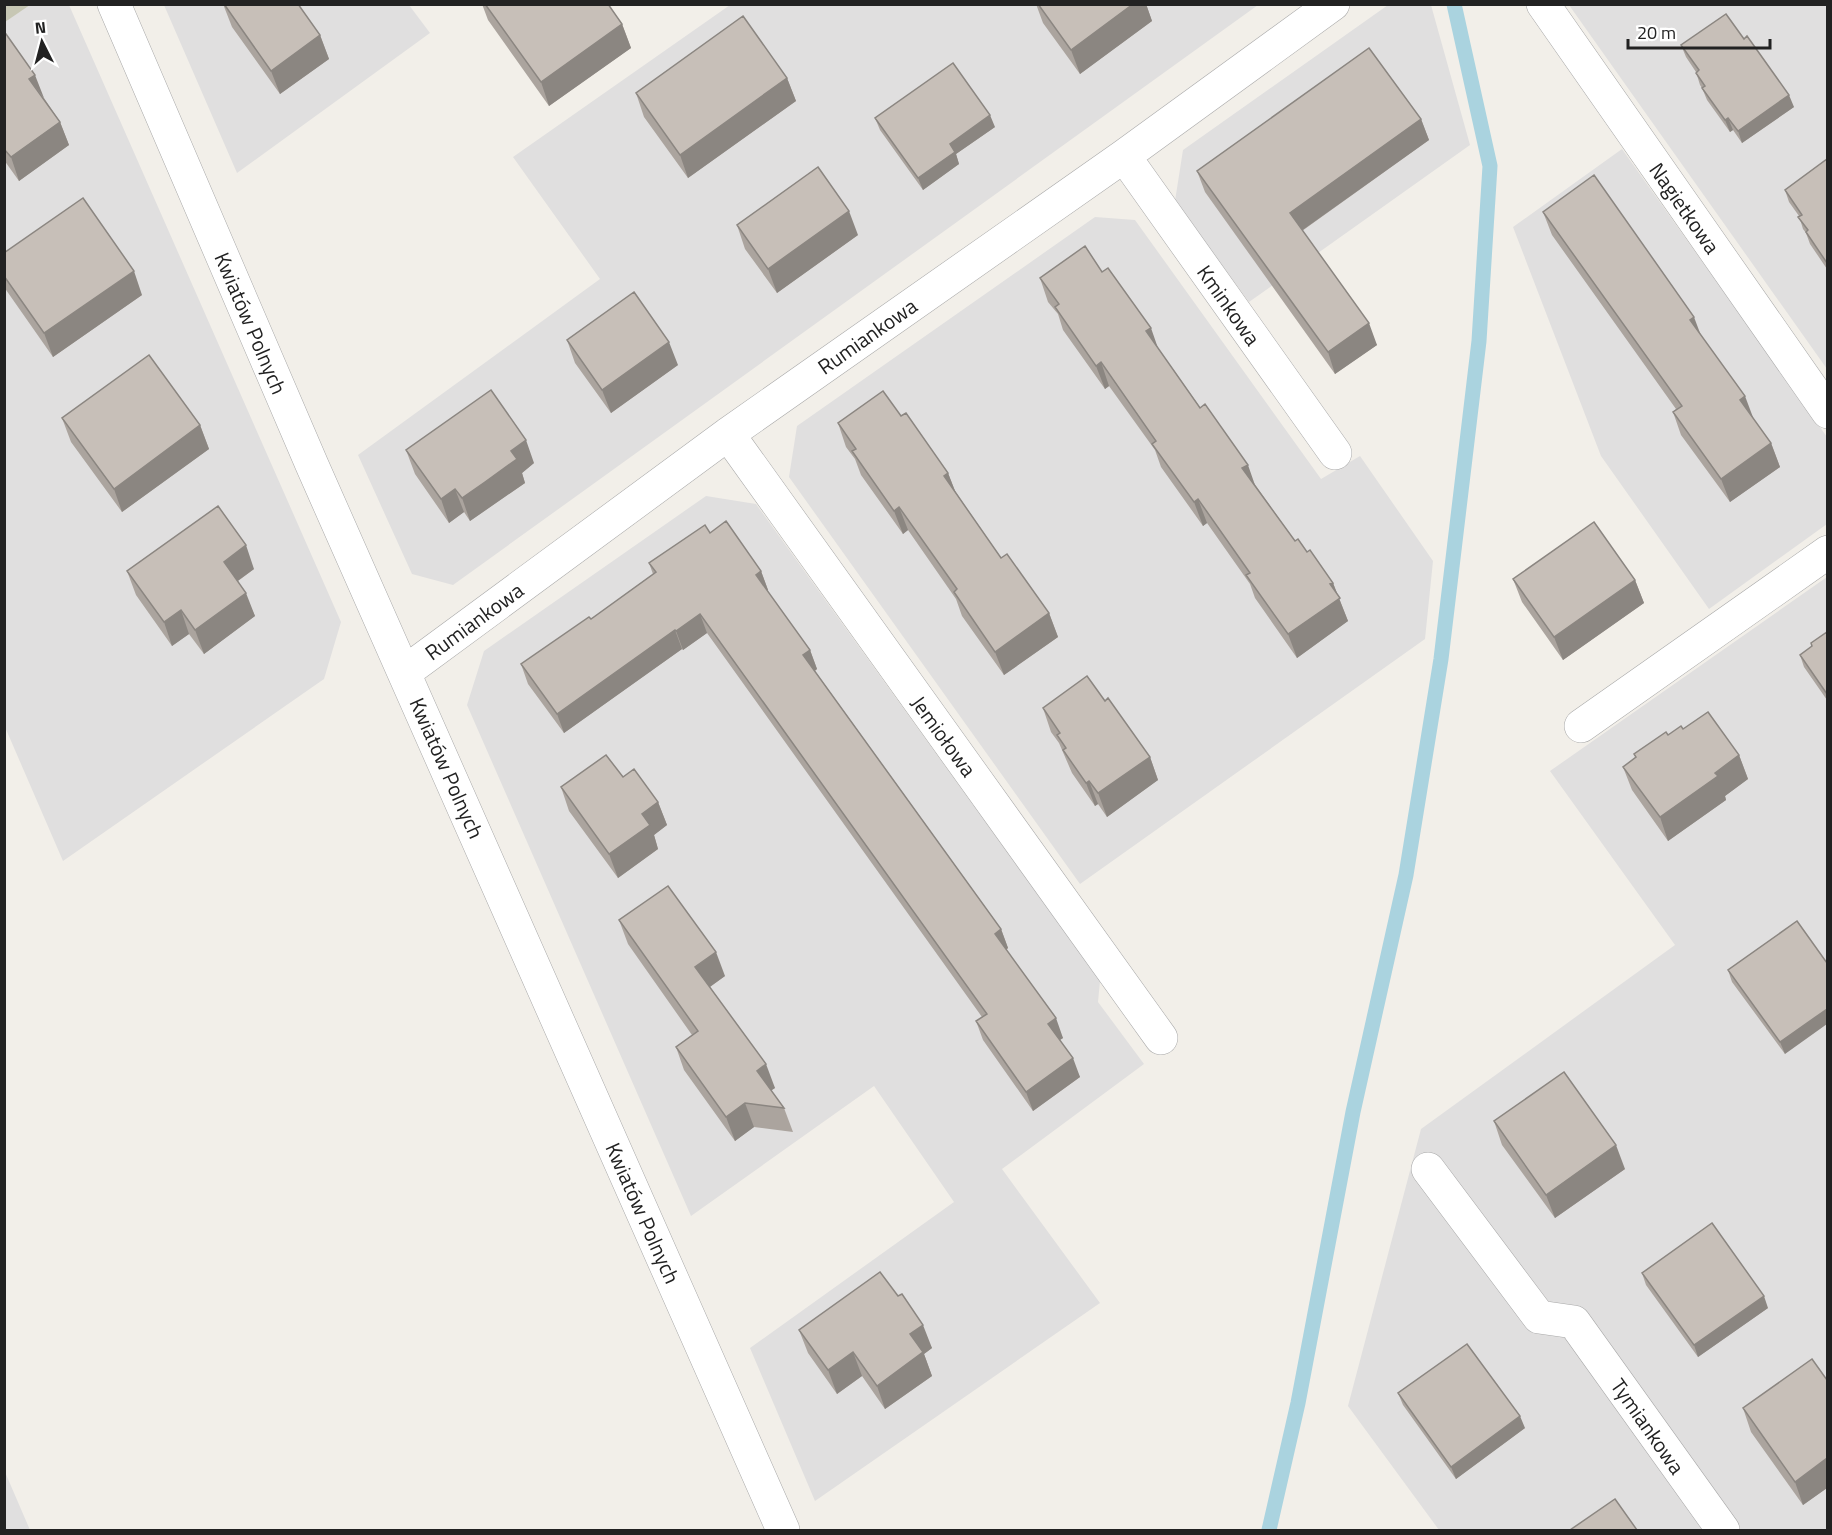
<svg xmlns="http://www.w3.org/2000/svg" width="1832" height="1535" viewBox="0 0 1832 1535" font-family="'Titillium Web',sans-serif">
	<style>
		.residential { fill: #e0dfdf }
		.construction { fill: #c7c7b4 }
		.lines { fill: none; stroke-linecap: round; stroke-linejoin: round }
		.stream { stroke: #aad3df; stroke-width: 15 }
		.minor-casing { stroke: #a9a9a9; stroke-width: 34 }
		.minor { stroke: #fff; stroke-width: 33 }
		.wall { fill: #aba49e }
		.shaded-wall { fill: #8b8681 }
		.building { fill: #c7bfb8; stroke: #8b8681; stroke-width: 1.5 }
		.labels { text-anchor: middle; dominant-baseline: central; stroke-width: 4.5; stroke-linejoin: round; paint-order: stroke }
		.street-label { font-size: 21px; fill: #222; stroke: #fff }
	</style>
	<rect width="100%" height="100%" fill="#f2efe9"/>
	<path class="residential" d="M 30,5 L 69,5 L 341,622 L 324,679 L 63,861 L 5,727 L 4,22 Z
		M 164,5 L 409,5 L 430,33 L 237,173 Z
		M 730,5 L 1258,5 L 453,585 L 412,574 L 358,455 L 600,279 L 513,157 Z
		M 1388,5 L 1431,5 L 1470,145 L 1249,302 L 1175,201 L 1183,150 Z
		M 1569,5 L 1827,5 L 1827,369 Z
		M 1622,149 L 1827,437 L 1827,524 L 1709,609 L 1601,456 L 1513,227 Z
		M 1095,217 L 1135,220 L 1321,479 L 1360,456 L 1433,561 L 1425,639 L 1080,884 L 789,477 L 797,426 Z
		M 706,496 L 756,504 L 1100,981 L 1098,1002 L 1144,1064 L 1002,1169 L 1100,1303 L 815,1501 L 750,1348 L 954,1202 L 874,1086 L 691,1216 L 467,705 L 484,651 Z
		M 1827,577 L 1827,1530 L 1439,1530 L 1348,1406 L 1421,1129 L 1675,945 L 1550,771 Z
		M 5,1472 L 30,1530 L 5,1530 Z"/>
	<path class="construction" d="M 5,4 L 30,4 L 30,5 L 5,22 Z"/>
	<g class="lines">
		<path class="stream" d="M 1269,1530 L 1298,1403 L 1353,1112 L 1406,875 L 1441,659 L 1479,341 L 1490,166 L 1454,4"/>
		<g class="minor-casing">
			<path id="minor" d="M 114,4 L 312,465 L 783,1530
				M 1543,4 L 1828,412
				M 1124,156 L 1335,453
				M 728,434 L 1161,1038
				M 405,672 L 728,434 L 1124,156 L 1333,4
				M 1581,726 L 1828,552
				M 1428,1169 L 1539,1317 L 1574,1322 L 1723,1530"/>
		</g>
		<use href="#minor" class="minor"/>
	</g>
	<path class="wall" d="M 223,4 L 320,35 L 329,59 L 280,94 L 232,27 Z
		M 482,4 L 608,4 L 622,24 L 631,48 L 549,106 L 488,20 Z
		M 1036,4 L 1146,4 L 1152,21 L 1080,74 L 1043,23 Z
		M 4,35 L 44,98 L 60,122 L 69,145 L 19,181 L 4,160 Z
		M 1681,45 L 1794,107 L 1742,143 L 1733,130 L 1730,132 L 1707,100 L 1702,88 L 1700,85 L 1696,72 L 1686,57 Z
		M 787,78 L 796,101 L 688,178 L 644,117 L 636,93 Z
		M 875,118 L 995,127 L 956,154 L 959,164 L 923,190 L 880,130 Z
		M 1421,119 L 1429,140 L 1302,231 L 1377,345 L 1335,374 L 1205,192 L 1197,171 Z
		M 1827,159 L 1827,269 L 1810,244 L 1806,233 L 1803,229 L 1799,216 L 1789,202 L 1785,190 Z
		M 1543,212 L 1700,334 L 1754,420 L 1771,443 L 1780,467 L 1730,502 L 1681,435 L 1673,412 L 1676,409 L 1552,235 Z
		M 737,225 L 858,235 L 777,293 L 745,249 Z
		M 4,253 L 142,295 L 53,357 L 4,287 Z
		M 1040,278 L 1158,348 L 1295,541 L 1307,552 L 1333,583 L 1348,621 L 1297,658 L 1255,598 L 1250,584 L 1207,523 L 1203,526 L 1161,467 L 1155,450 L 1109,386 L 1105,389 L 1063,330 L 1058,314 L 1048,302 Z
		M 567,340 L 678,365 L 611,413 L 575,363 Z
		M 901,416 L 948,473 L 955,491 L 1001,558 L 1049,613 L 1058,637 L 1004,675 L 962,616 L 956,599 L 908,530 L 903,534 L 861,475 L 855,459 L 846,447 L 838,423 Z
		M 62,418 L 200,425 L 209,449 L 122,512 L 71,442 Z
		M 406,450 L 534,463 L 522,473 L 525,483 L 493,505 L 470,521 L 464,512 L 449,523 L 415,474 Z
		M 710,533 L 761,571 L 768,590 L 767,591 L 810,650 L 817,669 L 815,671 L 1001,929 L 1008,948 L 1006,950 L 1063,1038 L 1060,1040 L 1080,1077 L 1033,1111 L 983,1040 L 976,1021 L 982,1017 L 707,633 L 683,650 L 682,649 L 564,733 L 528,684 L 521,664 L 591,619 L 653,574 L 649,563 Z
		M 254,569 L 238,581 L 255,616 L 204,654 L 189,634 L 172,646 L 136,595 L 127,571 Z
		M 1513,579 L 1635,580 L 1644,603 L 1563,660 L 1522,602 Z
		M 1827,632 L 1827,700 L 1804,667 L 1800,655 L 1812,647 L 1811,643 Z
		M 1105,701 L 1150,757 L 1158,780 L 1107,817 L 1098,804 L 1095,806 L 1072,773 L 1059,743 L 1051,732 L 1043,708 Z
		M 1683,729 L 1739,755 L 1748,779 L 1725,796 L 1726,800 L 1668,841 L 1632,790 L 1623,767 L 1636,758 L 1634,754 L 1668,735 Z
		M 623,777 L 658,802 L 667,825 L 654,835 L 658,849 L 618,878 L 569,811 L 561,787 Z
		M 619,920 L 725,976 L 710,987 L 775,1088 L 771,1090 L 784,1108 L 793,1132 L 754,1127 L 735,1141 L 684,1070 L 676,1047 L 692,1035 L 628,944 Z
		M 1797,921 L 1785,1054 L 1732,982 L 1728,970 Z
		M 1494,1121 L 1625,1169 L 1555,1218 L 1502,1145 Z
		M 1642,1273 L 1768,1308 L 1698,1357 L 1646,1285 Z
		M 898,1296 L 932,1348 L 924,1354 L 932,1376 L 885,1409 L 862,1376 L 837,1394 L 808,1353 L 799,1330 Z
		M 1827,1380 L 1827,1488 L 1803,1505 L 1751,1432 L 1743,1408 Z
		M 1398,1393 L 1525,1428 L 1456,1479 L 1403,1405 Z"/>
	<path class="shaded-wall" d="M 1133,4 L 1146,4 L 1152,21 L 1080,74 L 1071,50 Z
		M 622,24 L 631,48 L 549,106 L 541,82 Z
		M 320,35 L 329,59 L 280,94 L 271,71 Z
		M 35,75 L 44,98 L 29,79 Z
		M 787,78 L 796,101 L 688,178 L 680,155 Z
		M 1789,95 L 1794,107 L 1742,143 L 1738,131 Z
		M 990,115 L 995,127 L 956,154 L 959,164 L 923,190 L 918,178 L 950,144 Z
		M 1728,118 L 1733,130 L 1730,132 L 1725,120 Z
		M 1421,119 L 1429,140 L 1297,234 L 1290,213 Z
		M 60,122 L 69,145 L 19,181 L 11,157 Z
		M 849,211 L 858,235 L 777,293 L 768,269 Z
		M 134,271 L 142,295 L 53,357 L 44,333 Z
		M 1694,317 L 1703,341 L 1690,320 Z
		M 1369,323 L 1377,345 L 1335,374 L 1328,352 Z
		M 1151,328 L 1159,351 L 1146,331 Z
		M 669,342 L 678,365 L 611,413 L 602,390 Z
		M 1101,362 L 1109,386 L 1105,389 L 1096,366 Z
		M 1745,396 L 1754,420 L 1740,400 Z
		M 200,425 L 209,449 L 122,512 L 114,489 Z
		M 526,440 L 534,463 L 522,473 L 525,483 L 470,521 L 462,498 L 511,451 Z
		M 1771,443 L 1780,467 L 1730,502 L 1721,479 Z
		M 1248,465 L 1256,488 L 1242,468 Z
		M 948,473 L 957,496 L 944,476 Z
		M 455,489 L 464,512 L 449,523 L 441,499 Z
		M 1198,499 L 1207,523 L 1203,526 L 1194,502 Z
		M 899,507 L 908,530 L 903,534 L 894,511 Z
		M 246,545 L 254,569 L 232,585 L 224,562 Z
		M 761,571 L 768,590 L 763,594 L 756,575 Z
		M 1635,580 L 1644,603 L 1563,660 L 1554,637 Z
		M 1333,583 L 1348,621 L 1297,658 L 1288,634 L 1330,584 Z
		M 246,593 L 255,616 L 204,654 L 195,630 Z
		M 181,610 L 189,634 L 172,646 L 164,622 Z
		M 1049,613 L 1058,637 L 1004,675 L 995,652 Z
		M 700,614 L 707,633 L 683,650 L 676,631 Z
		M 675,630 L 682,649 L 564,733 L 557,714 Z
		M 810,650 L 817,669 L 810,674 L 803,655 Z
		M 1739,755 L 1748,779 L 1725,796 L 1726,800 L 1668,841 L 1660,817 L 1715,773 Z
		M 1150,757 L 1158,780 L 1107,817 L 1098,793 Z
		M 1089,781 L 1098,804 L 1095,806 L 1086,783 Z
		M 658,802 L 667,825 L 654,835 L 658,849 L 618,878 L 609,854 L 642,814 Z
		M 1001,929 L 1008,948 L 1002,953 L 995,934 Z
		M 716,952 L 725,976 L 704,991 L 695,967 Z
		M 1827,1009 L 1827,1024 L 1785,1054 L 1780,1042 Z
		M 1056,1018 L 1063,1038 L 1055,1043 L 1048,1024 Z
		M 1073,1058 L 1080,1077 L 1033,1111 L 1026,1092 Z
		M 766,1064 L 775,1088 L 766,1094 L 757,1071 Z
		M 745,1103 L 754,1127 L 735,1141 L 726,1117 Z
		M 1616,1145 L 1625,1169 L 1555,1218 L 1546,1195 Z
		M 1764,1296 L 1768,1308 L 1698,1357 L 1694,1345 Z
		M 923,1325 L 932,1348 L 924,1354 L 932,1376 L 885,1409 L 877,1386 L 910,1334 Z
		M 853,1352 L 862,1376 L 837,1394 L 828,1370 Z
		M 1520,1416 L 1525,1428 L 1456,1479 L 1451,1467 Z
		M 1827,1458 L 1827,1488 L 1803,1505 L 1795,1482 Z"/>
	<path class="building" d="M 224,4 L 298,4 L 320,35 L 271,71 Z
		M 485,4 L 608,4 L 622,24 L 541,82 Z
		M 1038,4 L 1133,4 L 1071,50 Z
		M 1726,14 L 1744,39 L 1747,36 L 1789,95 L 1738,131 L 1728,118 L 1725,120 L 1702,88 L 1705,86 L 1696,73 L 1699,70 L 1681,45 Z
		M 743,16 L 787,78 L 680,155 L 636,93 Z
		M 6,34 L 35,75 L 29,79 L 60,122 L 11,157 L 4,149 L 4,35 Z
		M 1369,48 L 1421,119 L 1290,213 L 1369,323 L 1328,352 L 1197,171 Z
		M 953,63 L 990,115 L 950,144 L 955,152 L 918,178 L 875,118 Z
		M 1827,159 L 1827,263 L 1806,232 L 1808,230 L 1798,217 L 1802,215 L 1785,190 Z
		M 818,167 L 849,211 L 768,269 L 737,225 Z
		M 1594,175 L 1694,317 L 1690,320 L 1745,396 L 1740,400 L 1771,443 L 1721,479 L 1673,412 L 1682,406 L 1543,212 Z
		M 83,198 L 134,271 L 44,333 L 4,276 L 4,253 Z
		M 1085,246 L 1102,272 L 1108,268 L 1151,328 L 1146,331 L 1200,408 L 1205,404 L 1248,465 L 1242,468 L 1295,541 L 1298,539 L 1307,552 L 1310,550 L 1333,583 L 1330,584 L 1340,598 L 1288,634 L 1246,575 L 1250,573 L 1198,499 L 1194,502 L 1152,444 L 1156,441 L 1101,362 L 1096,366 L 1055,307 L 1059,304 L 1040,278 Z
		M 634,292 L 669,342 L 602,390 L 567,340 Z
		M 149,355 L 200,425 L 114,489 L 62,418 Z
		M 491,390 L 526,440 L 511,451 L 517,459 L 485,482 L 462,498 L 455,489 L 441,499 L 406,450 Z
		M 883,391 L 901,416 L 906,413 L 948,473 L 944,476 L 1001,558 L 1007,554 L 1049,613 L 995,652 L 954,592 L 957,589 L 899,507 L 894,511 L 852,451 L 856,449 L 838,423 Z
		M 218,506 L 246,545 L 224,562 L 246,593 L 195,630 L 181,610 L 164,622 L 127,571 Z
		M 726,521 L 761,571 L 756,575 L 810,650 L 803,655 L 1001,929 L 995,934 L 1056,1018 L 1048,1024 L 1073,1058 L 1026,1092 L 976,1021 L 987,1014 L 700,614 L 676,631 L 675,630 L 557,714 L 521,664 L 589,617 L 591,619 L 656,572 L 649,563 L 705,525 L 710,533 Z
		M 1594,522 L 1635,580 L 1554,637 L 1513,579 Z
		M 1827,632 L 1827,694 L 1800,655 L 1812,646 L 1811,643 Z
		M 1087,676 L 1105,701 L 1108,698 L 1150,757 L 1098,793 L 1089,781 L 1086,783 L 1063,750 L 1066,748 L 1057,735 L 1060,733 L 1043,708 Z
		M 1708,712 L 1739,755 L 1715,773 L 1718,776 L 1660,817 L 1623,767 L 1636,757 L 1634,754 L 1666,732 L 1668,735 L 1681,726 L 1683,729 Z
		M 606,755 L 623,777 L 634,769 L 658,802 L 642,814 L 650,825 L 609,854 L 561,787 Z
		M 668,886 L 716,952 L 695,967 L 766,1064 L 757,1071 L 784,1108 L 745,1103 L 726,1117 L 676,1047 L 698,1031 L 619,920 Z
		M 1797,921 L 1827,963 L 1827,1009 L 1780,1042 L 1728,970 Z
		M 1564,1072 L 1616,1145 L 1546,1195 L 1494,1121 Z
		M 1712,1223 L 1764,1296 L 1694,1345 L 1642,1273 Z
		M 880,1272 L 898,1296 L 902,1294 L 923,1325 L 910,1334 L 923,1352 L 877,1386 L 853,1352 L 828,1370 L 799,1330 Z
		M 1467,1344 L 1520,1416 L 1451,1467 L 1398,1393 Z
		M 1812,1359 L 1827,1380 L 1827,1458 L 1795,1482 L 1743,1408 Z
		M 1615,1499 L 1637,1530 L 1570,1530 Z"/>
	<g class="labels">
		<g class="street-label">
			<text transform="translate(1685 208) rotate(55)">Nagietkowa</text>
			<text transform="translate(1229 305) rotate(55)">Kminkowa</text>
			<text transform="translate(251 323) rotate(67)">Kwiatów Polnych</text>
			<text transform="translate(867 336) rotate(-35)">Rumiankowa</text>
			<text transform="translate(474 621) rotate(-36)">Rumiankowa</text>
			<text transform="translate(944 736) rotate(54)">Jemiołowa</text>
			<text transform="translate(447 768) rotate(66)">Kwiatów Polnych</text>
			<text transform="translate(643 1213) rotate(66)">Kwiatów Polnych</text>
			<text transform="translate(1648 1426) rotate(55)">Tymiankowa</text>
		</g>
	</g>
	<rect width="1832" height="1535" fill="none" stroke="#222222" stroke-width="12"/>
	<g transform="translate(42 42) rotate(354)" stroke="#ffffff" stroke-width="4.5" paint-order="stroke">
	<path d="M0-4.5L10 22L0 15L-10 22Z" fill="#222222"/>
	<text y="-9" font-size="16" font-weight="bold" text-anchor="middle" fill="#222222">N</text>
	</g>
	<path d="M1628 39v9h142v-9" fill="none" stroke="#222222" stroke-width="3"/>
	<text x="1637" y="39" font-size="18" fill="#222222" stroke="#ffffff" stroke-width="4.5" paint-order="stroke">20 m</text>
</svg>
